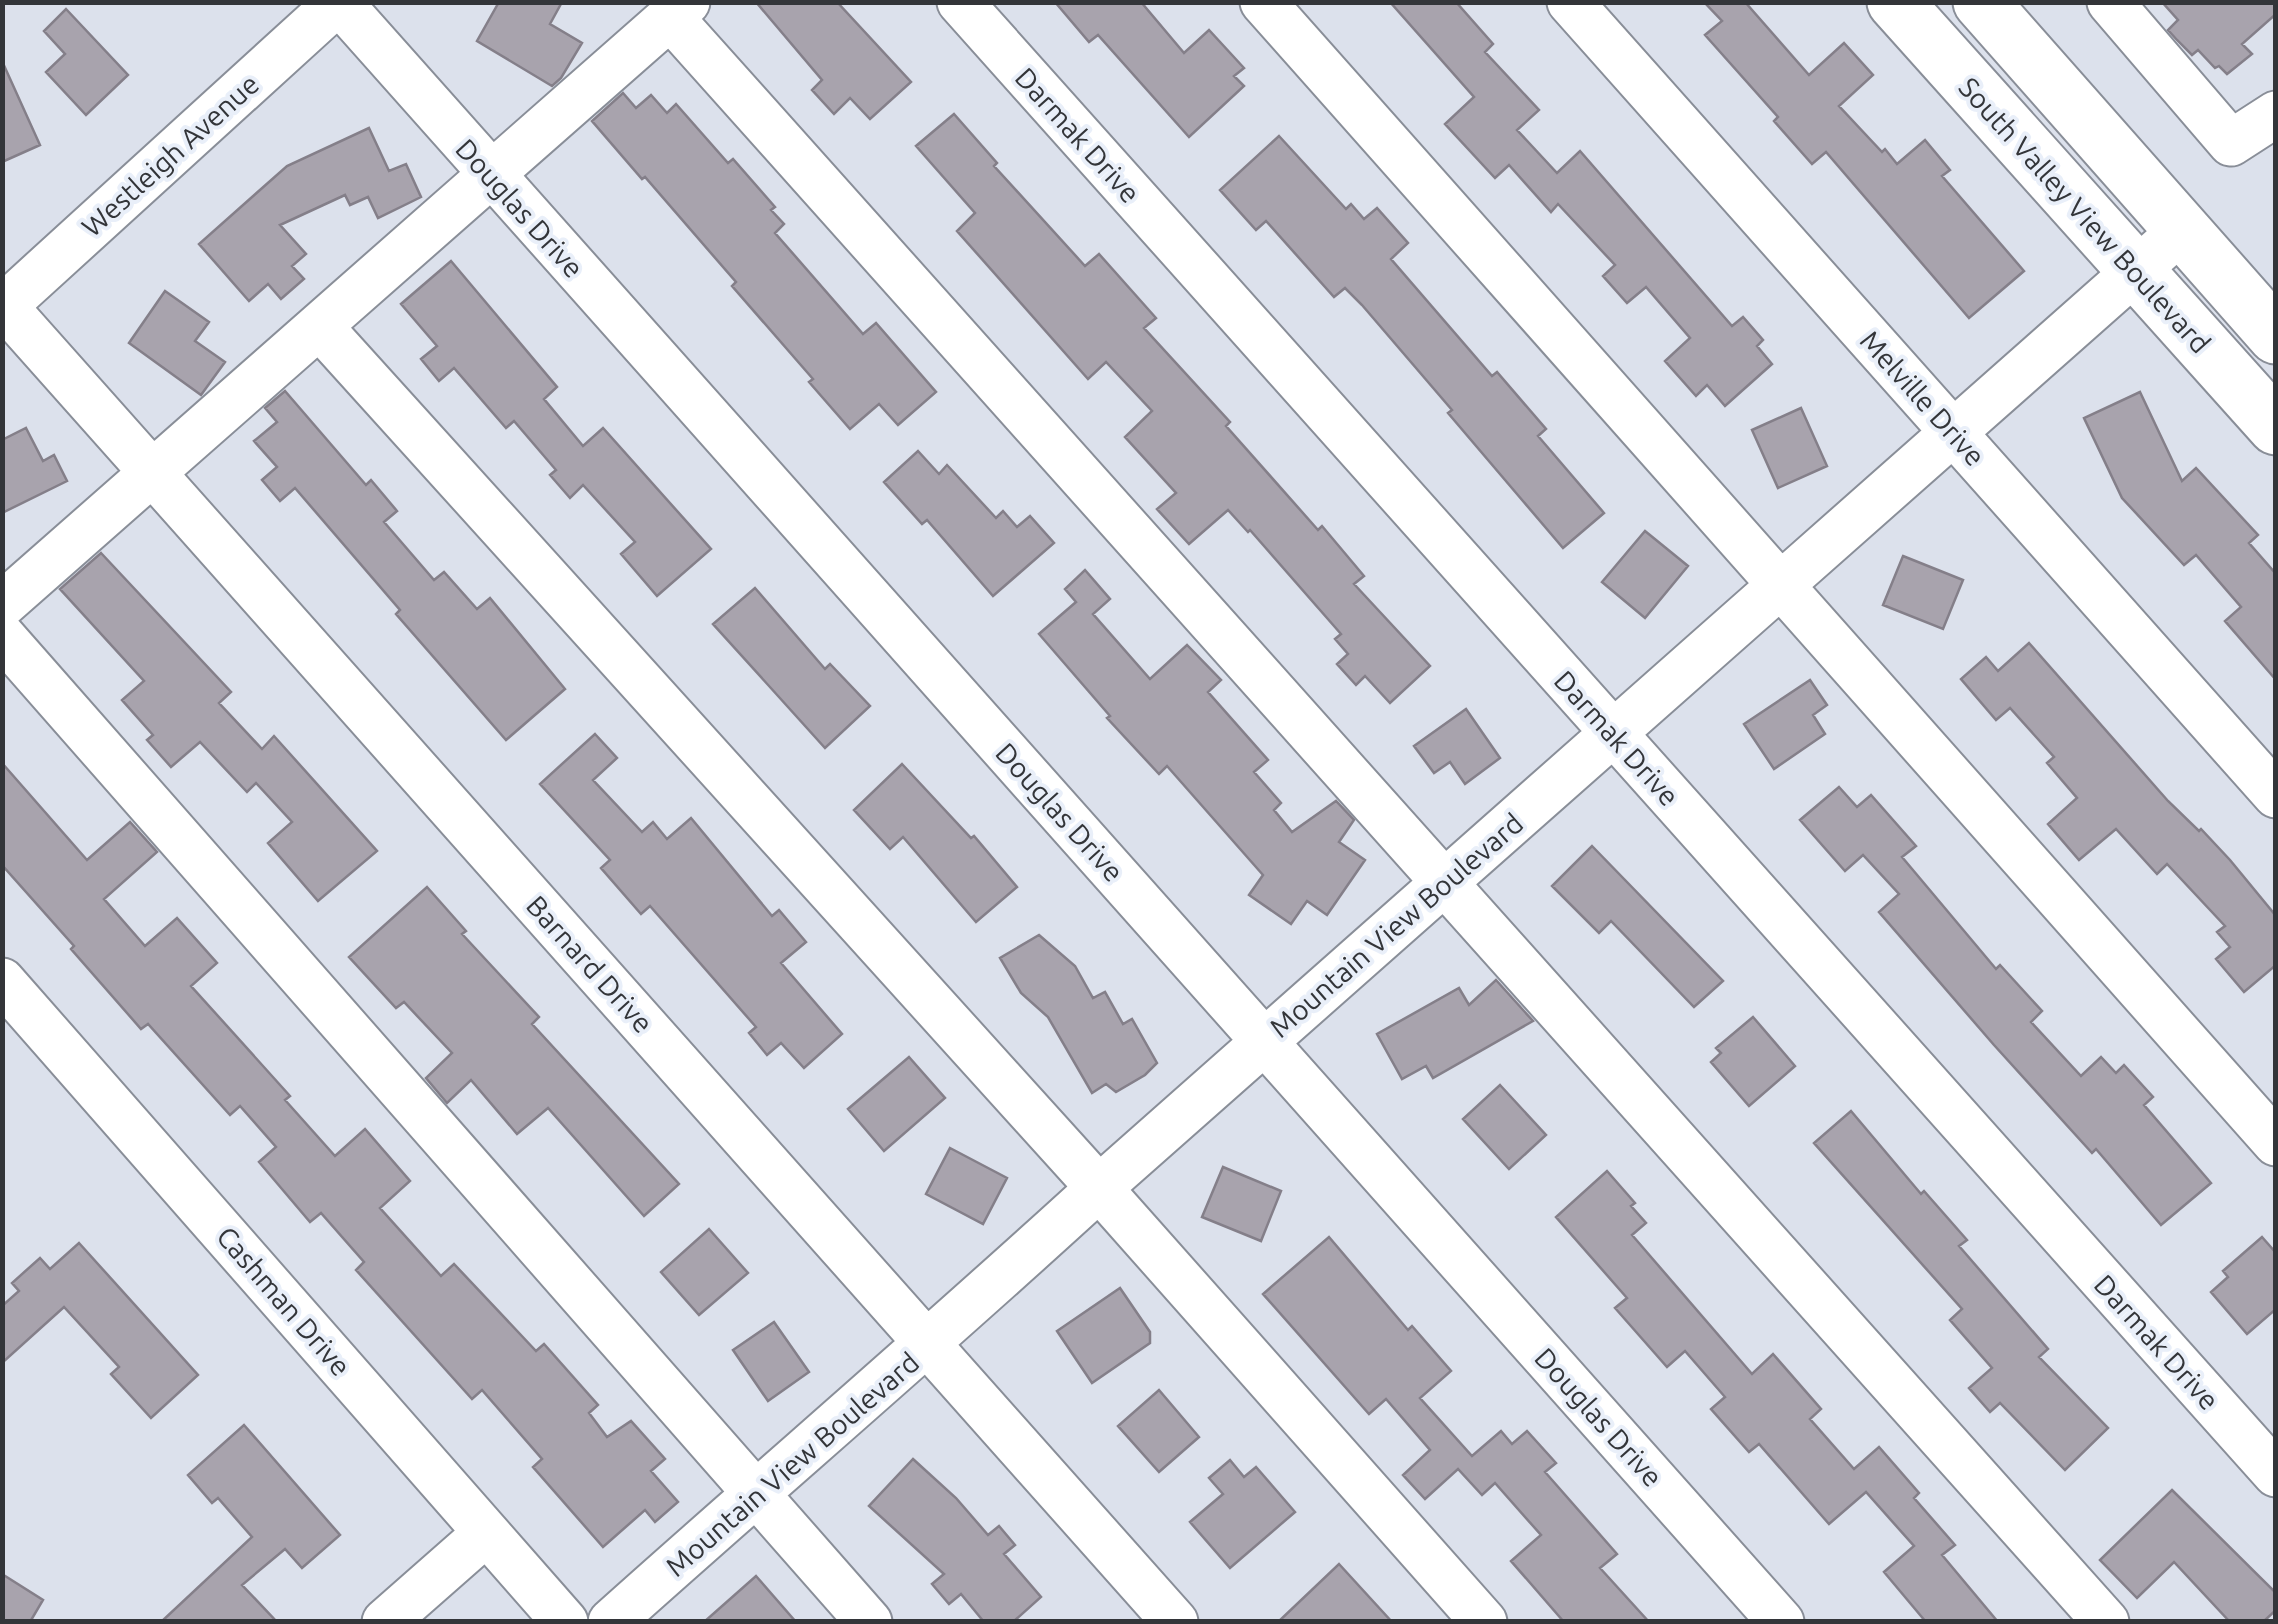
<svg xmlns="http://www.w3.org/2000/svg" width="2278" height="1624" viewBox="0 0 2278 1624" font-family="Ubuntu,sans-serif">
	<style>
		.building { fill: #a8a3ad; stroke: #847f89; stroke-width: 2.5 }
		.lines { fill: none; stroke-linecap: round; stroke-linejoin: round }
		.minor-casing { stroke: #898e98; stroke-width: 49 }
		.major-casing { stroke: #898e98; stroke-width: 59 }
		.minor { stroke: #fff; stroke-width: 45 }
		.major { stroke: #fff; stroke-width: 55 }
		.labels { text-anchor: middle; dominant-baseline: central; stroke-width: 8; stroke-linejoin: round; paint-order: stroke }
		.street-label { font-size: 28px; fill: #333539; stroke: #e9eff9 }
	</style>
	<rect width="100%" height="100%" fill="#dce1ec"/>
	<path class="building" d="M 499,2 L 562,2 L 550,24 L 582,43 L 561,78 L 552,86 L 477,41 Z
		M 756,2 L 837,2 L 911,82 L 870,119 L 850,98 L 834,114 L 812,90 L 822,80 Z
		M 1055,2 L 1141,2 L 1184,53 L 1209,30 L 1244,68 L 1234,76 L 1244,86 L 1189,137 L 1098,35 L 1089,42 Z
		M 1390,2 L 1456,2 L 1493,44 L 1485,52 L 1539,110 L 1517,130 L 1557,173 L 1580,151 L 1732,326 L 1743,317 L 1763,340 L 1757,346 L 1772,364 L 1725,406 L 1707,385 L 1696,396 L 1665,361 L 1690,338 L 1646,287 L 1627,303 L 1603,276 L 1615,265 L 1558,204 L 1551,212 L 1509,165 L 1495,178 L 1445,124 L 1474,97 Z
		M 1704,2 L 1745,2 L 1809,75 L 1844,43 L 1873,75 L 1839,106 L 1882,152 L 1885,149 L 1897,164 L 1925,140 L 1950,170 L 1942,176 L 2024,271 L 1969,318 L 1826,152 L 1812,164 L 1774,121 L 1778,117 L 1705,35 L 1722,21 Z
		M 2162,2 L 2276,2 L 2276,14 L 2242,44 L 2252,54 L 2227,74 L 2219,66 L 2215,68 L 2198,50 L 2192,55 L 2177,40 L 2168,30 L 2178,20 Z
		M 66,9 L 128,75 L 86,115 L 46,72 L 65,54 L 44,31 Z
		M 2,61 L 40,145 L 2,162 Z
		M 623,93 L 636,108 L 651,95 L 667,113 L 676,104 L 728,163 L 733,159 L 775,207 L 771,210 L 784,224 L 775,233 L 863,334 L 876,323 L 936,392 L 898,425 L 879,404 L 850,429 L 809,382 L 813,379 L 732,286 L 736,282 L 645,177 L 642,179 L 592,121 Z
		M 954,114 L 997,163 L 994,166 L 1085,266 L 1099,254 L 1156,318 L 1144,328 L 1230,422 L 1226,426 L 1318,530 L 1322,526 L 1364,576 L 1354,584 L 1430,666 L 1390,703 L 1365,676 L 1356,685 L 1337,664 L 1348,654 L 1335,639 L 1341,634 L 1250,530 L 1248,532 L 1228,510 L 1189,544 L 1157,509 L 1176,493 L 1125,437 L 1152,411 L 1106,362 L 1088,379 L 957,231 L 975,213 L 916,146 Z
		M 369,128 L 389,171 L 406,164 L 421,197 L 378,218 L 368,197 L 350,205 L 345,195 L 280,225 L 306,254 L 292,266 L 304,279 L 281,299 L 268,284 L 249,301 L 199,244 L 287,166 Z
		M 1279,136 L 1346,209 L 1351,204 L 1364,219 L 1377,208 L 1408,243 L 1391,259 L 1492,376 L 1497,372 L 1546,429 L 1538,436 L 1604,513 L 1563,548 L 1448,413 L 1452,410 L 1362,305 L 1345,288 L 1334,297 L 1266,221 L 1256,230 L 1220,190 Z
		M 451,261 L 557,387 L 544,399 L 583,446 L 603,428 L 711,549 L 657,596 L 621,554 L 635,542 L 583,485 L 570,498 L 550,475 L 556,470 L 514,421 L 506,428 L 454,368 L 439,381 L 421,359 L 437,346 L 401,304 Z
		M 165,291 L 209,322 L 195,341 L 225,362 L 201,395 L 129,343 Z
		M 285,391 L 366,485 L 371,480 L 397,511 L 384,522 L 434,580 L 444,572 L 477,609 L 490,598 L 565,689 L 506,740 L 396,614 L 400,610 L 295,488 L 280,501 L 262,480 L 277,467 L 254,441 L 277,422 L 265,408 Z
		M 2140,392 L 2182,481 L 2196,468 L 2258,535 L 2249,543 L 2276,574 L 2276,680 L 2225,621 L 2241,607 L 2196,555 L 2184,565 L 2122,498 L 2084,418 Z
		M 1801,408 L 1827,466 L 1778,488 L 1752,430 Z
		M 26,428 L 43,461 L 54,455 L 67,481 L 2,513 L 2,440 Z
		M 918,451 L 939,474 L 947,465 L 996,518 L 1003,511 L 1017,527 L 1030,516 L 1054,543 L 993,596 L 927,520 L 922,524 L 884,482 Z
		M 1645,531 L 1688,566 L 1645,618 L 1602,582 Z
		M 101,553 L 231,692 L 219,703 L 262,749 L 274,736 L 377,851 L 318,901 L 268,843 L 292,822 L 256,783 L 247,792 L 200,742 L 171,767 L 147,740 L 153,735 L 122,700 L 144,681 L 60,589 Z
		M 1903,556 L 1963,580 L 1943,629 L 1883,605 Z
		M 1085,570 L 1110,599 L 1093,614 L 1150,679 L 1187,645 L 1221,680 L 1208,692 L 1268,760 L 1254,772 L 1281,803 L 1274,810 L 1292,832 L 1336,801 L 1354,820 L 1339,842 L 1365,860 L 1327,915 L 1307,901 L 1291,924 L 1249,895 L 1263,875 L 1167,766 L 1159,774 L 1107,718 L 1110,716 L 1039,634 L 1076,602 L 1065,589 Z
		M 755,588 L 825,669 L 830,664 L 870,706 L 825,748 L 713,624 Z
		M 2029,643 L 2168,801 L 2199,831 L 2201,829 L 2230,860 L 2276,916 L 2276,965 L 2244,992 L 2216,959 L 2230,947 L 2217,932 L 2225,926 L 2167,864 L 2157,874 L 2116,829 L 2079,860 L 2048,824 L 2077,798 L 2047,763 L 2054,757 L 2010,708 L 1996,720 L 1961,679 L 1986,657 L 1998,671 Z
		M 1810,680 L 1827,705 L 1813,715 L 1825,734 L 1774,769 L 1744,724 Z
		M 1466,709 L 1500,758 L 1465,784 L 1450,762 L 1434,773 L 1414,746 Z
		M 595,734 L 617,758 L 593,780 L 642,832 L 653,822 L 667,839 L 691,818 L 772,916 L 779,910 L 806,942 L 781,963 L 842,1034 L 804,1068 L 781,1043 L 767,1055 L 749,1033 L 756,1027 L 650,906 L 641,914 L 601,868 L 610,860 L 540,784 Z
		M 2,763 L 87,860 L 130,822 L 157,852 L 104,899 L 145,946 L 177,918 L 217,963 L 191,986 L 290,1096 L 285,1100 L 335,1156 L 365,1129 L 410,1181 L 380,1208 L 441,1276 L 454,1264 L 536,1351 L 544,1344 L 598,1405 L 589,1413 L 607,1437 L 631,1421 L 665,1459 L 651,1471 L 678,1502 L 655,1522 L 645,1510 L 603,1547 L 533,1467 L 542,1459 L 482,1390 L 472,1399 L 356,1270 L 364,1262 L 321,1213 L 310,1222 L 259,1162 L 276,1147 L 240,1106 L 230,1115 L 148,1024 L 141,1029 L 71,949 L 74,946 L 2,865 Z
		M 902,764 L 971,838 L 974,836 L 1017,887 L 976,922 L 903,837 L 890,849 L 854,810 Z
		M 1839,787 L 1857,807 L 1871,795 L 1916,846 L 1902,857 L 1996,969 L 2000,965 L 2042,1011 L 2031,1022 L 2081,1076 L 2101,1057 L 2116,1073 L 2124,1065 L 2153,1097 L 2144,1105 L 2211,1183 L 2161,1225 L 2096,1149 L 2092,1153 L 1994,1045 L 1879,912 L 1899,894 L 1863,855 L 1845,871 L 1800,820 Z
		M 1592,846 L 1723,981 L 1694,1007 L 1611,921 L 1599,933 L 1552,886 Z
		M 427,887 L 466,931 L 462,934 L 539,1017 L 532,1024 L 679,1184 L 644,1216 L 548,1108 L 517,1134 L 471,1080 L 447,1103 L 426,1078 L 452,1053 L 404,1002 L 396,1008 L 349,957 Z
		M 1039,935 L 1075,966 L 1093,998 L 1105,992 L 1123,1024 L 1132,1019 L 1157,1063 L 1145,1075 L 1116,1092 L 1106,1084 L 1092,1093 L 1048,1017 L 1021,993 L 1000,958 Z
		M 1496,980 L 1533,1021 L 1433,1078 L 1426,1066 L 1402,1079 L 1377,1034 L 1459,988 L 1469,1005 Z
		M 1753,1017 L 1795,1066 L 1749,1106 L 1711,1062 L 1721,1053 L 1716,1048 Z
		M 909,1057 L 945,1098 L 884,1151 L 848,1109 Z
		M 1500,1085 L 1546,1135 L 1509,1169 L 1463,1119 Z
		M 1851,1111 L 1921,1194 L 1924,1191 L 1967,1240 L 1959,1246 L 2048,1349 L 2039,1357 L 2108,1428 L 2065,1470 L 2000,1403 L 1990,1412 L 1969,1388 L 1992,1368 L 1950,1320 L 1962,1309 L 1814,1143 Z
		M 950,1148 L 1007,1178 L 983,1224 L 926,1194 Z
		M 1223,1167 L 1281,1191 L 1261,1241 L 1202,1217 Z
		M 1607,1171 L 1635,1203 L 1631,1206 L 1646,1223 L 1632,1235 L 1752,1374 L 1773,1354 L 1821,1409 L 1810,1419 L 1854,1469 L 1879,1447 L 1919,1493 L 1914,1498 L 1955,1545 L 1942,1555 L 1998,1622 L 1926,1622 L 1884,1572 L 1914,1546 L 1866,1492 L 1829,1524 L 1759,1444 L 1749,1452 L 1711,1409 L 1725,1397 L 1685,1351 L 1667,1367 L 1615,1308 L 1627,1298 L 1556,1217 Z
		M 709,1229 L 748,1273 L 699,1315 L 661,1272 Z
		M 1329,1237 L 1408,1330 L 1412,1326 L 1451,1371 L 1420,1398 L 1472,1456 L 1501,1431 L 1512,1444 L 1527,1431 L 1556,1463 L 1545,1472 L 1617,1554 L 1600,1568 L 1649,1622 L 1564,1622 L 1511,1561 L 1541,1535 L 1495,1483 L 1482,1495 L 1458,1469 L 1425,1499 L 1403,1475 L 1430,1450 L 1386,1399 L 1369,1414 L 1263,1294 Z
		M 2262,1237 L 2276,1253 L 2276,1309 L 2247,1334 L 2211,1292 L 2228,1277 L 2223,1271 Z
		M 79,1243 L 198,1375 L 151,1418 L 111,1374 L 119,1367 L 64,1307 L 2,1363 L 2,1306 L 19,1291 L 12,1283 L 40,1258 L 50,1269 Z
		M 1120,1288 L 1150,1332 L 1150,1343 L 1092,1383 L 1057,1331 Z
		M 774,1322 L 809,1372 L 768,1401 L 733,1350 Z
		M 1159,1390 L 1199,1437 L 1159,1472 L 1118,1426 Z
		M 244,1425 L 340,1535 L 302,1568 L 285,1549 L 242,1585 L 277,1622 L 161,1622 L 252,1537 L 218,1498 L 212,1503 L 188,1475 Z
		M 913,1459 L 956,1498 L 988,1535 L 999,1526 L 1015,1545 L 1004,1554 L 1041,1597 L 1013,1622 L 984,1622 L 961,1594 L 949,1604 L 932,1584 L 944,1574 L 869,1506 Z
		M 1230,1460 L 1244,1477 L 1256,1467 L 1295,1512 L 1230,1568 L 1190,1522 L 1223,1494 L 1209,1478 Z
		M 2172,1490 L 2276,1593 L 2276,1610 L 2263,1622 L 2230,1622 L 2174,1562 L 2137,1598 L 2100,1560 Z
		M 1339,1564 L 1392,1622 L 1278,1622 Z
		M 2,1574 L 43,1600 L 30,1622 L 2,1622 Z
		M 756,1576 L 796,1622 L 704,1622 Z"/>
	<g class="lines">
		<g class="minor-casing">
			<path id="minor" d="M 339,2 L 1781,1622
				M 960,2 L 2276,1474
				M 1263,2 L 2276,1143
				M 1570,2 L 2276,795
				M 2110,2 L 2231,143 L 2276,114
				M 670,17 L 2106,1622
				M 5,307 L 1175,1622
				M 2,308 L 338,2
				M 321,328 L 1099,1188 L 1484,1622
				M 2,605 L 687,2
				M 2,636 L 869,1622
				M 2,981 L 565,1622
				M 385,1622 L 486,1533
				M 611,1622 C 774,1476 939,1335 1099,1188 L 2182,230"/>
		</g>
		<g class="major-casing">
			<path id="major" d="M 1895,2 L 2276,427
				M 1981,2 L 2276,336"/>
		</g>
		<use href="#minor" class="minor"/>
		<use href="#major" class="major"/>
	</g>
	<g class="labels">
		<g class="street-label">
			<text transform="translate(1078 135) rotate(48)">Darmak Drive</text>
			<text transform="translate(170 155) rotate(-42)">Westleigh Avenue</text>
			<text transform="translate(520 208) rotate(48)">Douglas Drive</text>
			<text transform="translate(2085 215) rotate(48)">South Valley View Boulevard</text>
			<text transform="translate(1923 398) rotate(48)">Melville Drive</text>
			<text transform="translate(1617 738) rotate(48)">Darmak Drive</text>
			<text transform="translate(1060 812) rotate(48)">Douglas Drive</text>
			<text transform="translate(1396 925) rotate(-41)">Mountain View Boulevard</text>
			<text transform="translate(590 964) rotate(48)">Barnard Drive</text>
			<text transform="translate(284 1301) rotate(49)">Cashman Drive</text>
			<text transform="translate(2157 1342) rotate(48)">Darmak Drive</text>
			<text transform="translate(1599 1417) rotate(48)">Douglas Drive</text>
			<text transform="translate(792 1464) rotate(-41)">Mountain View Boulevard</text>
		</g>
	</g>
	<rect width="2278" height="1624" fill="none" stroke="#333539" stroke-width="10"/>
</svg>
